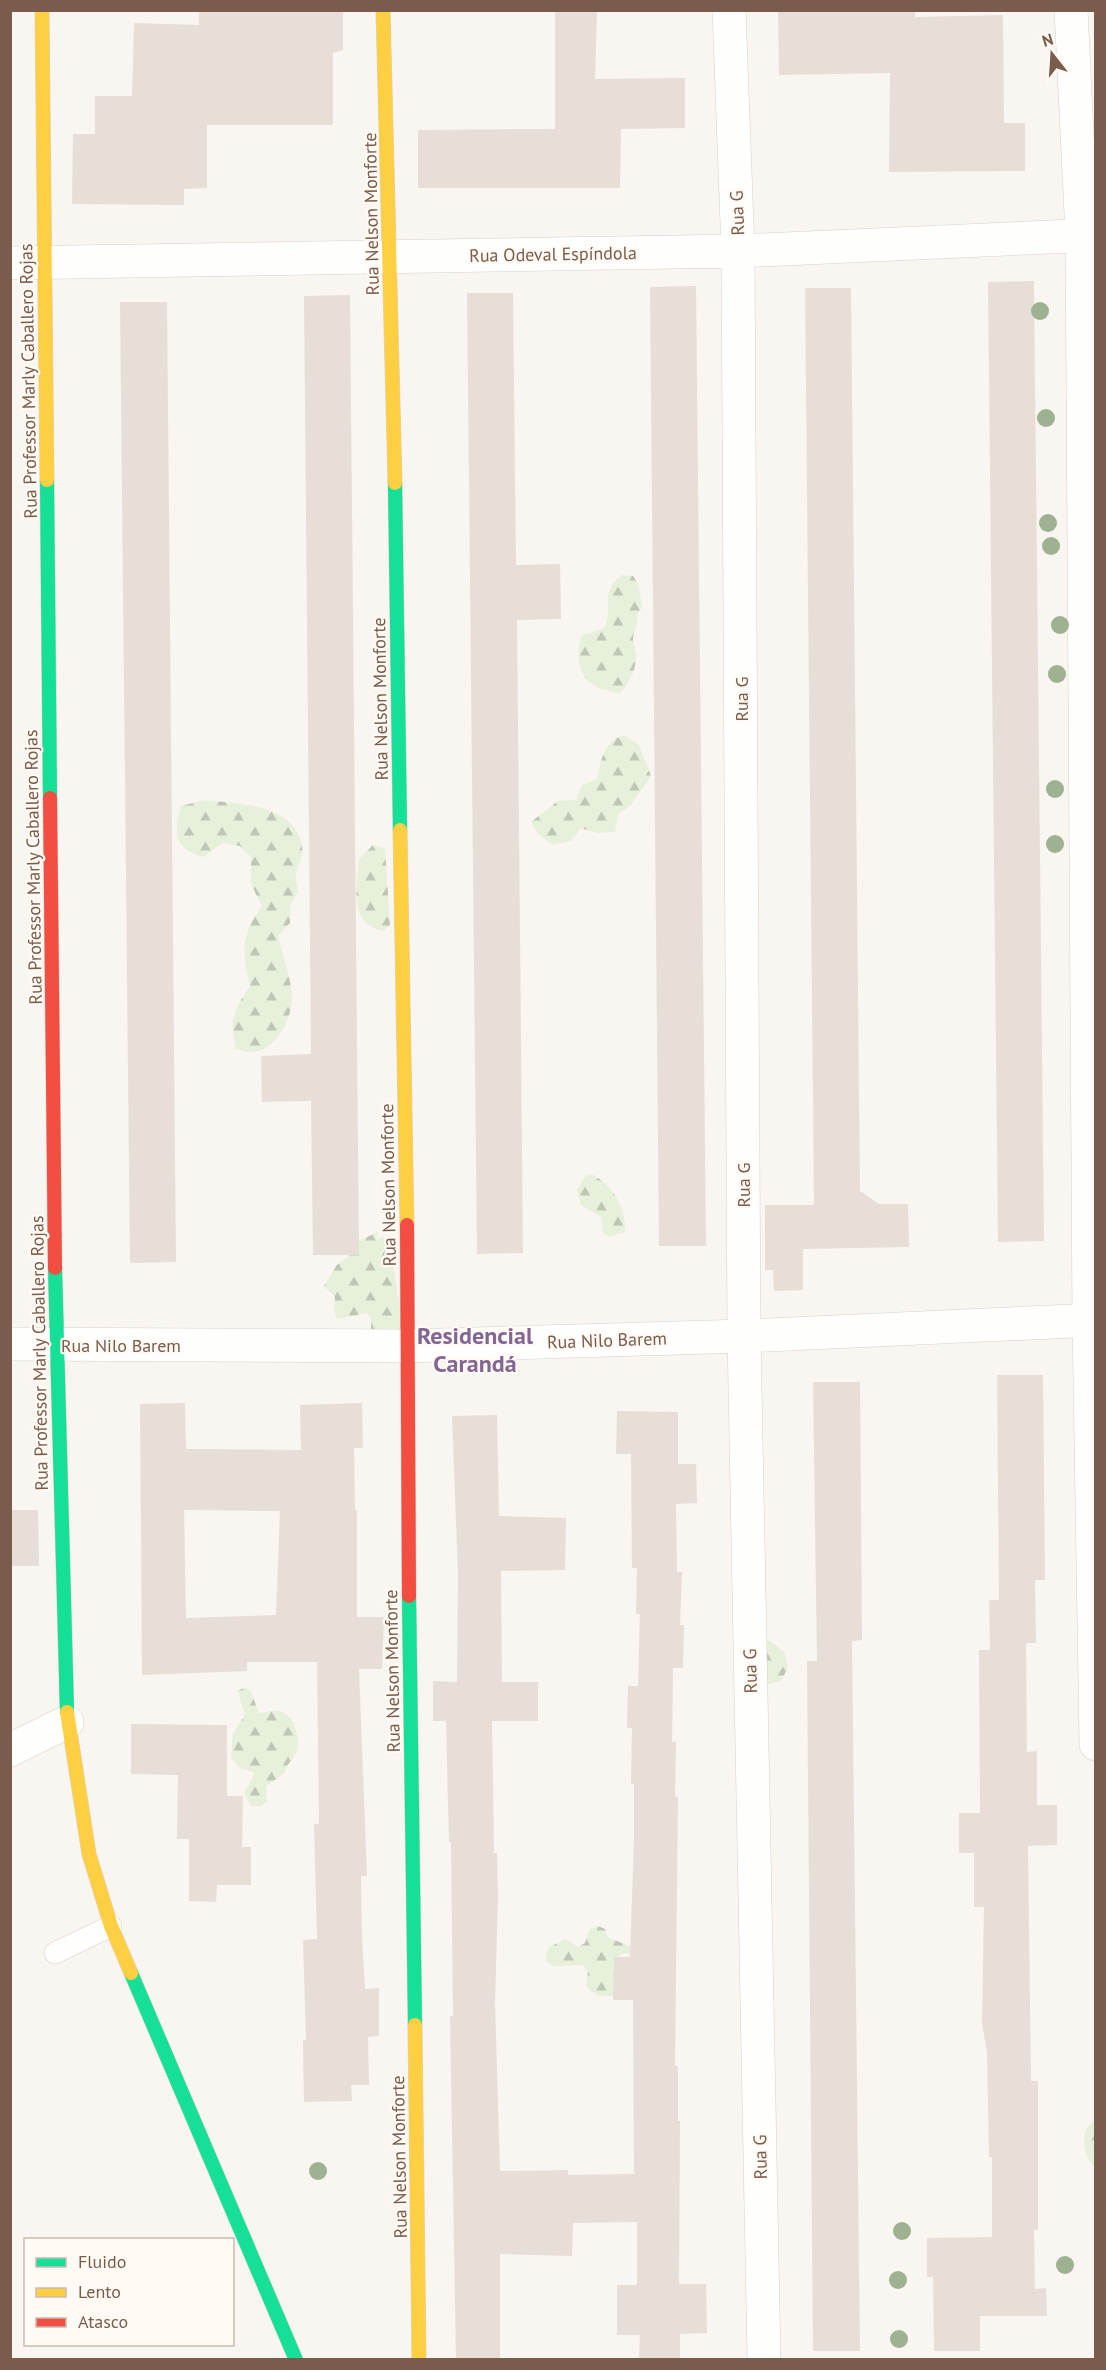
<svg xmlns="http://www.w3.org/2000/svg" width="1106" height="2370" viewBox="0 0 1106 2370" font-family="'PT Sans',sans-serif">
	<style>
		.forest { fill: url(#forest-firs) }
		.building { fill: #e6ded7; fill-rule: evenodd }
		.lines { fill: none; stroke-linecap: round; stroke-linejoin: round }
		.lane-casing { stroke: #d7d1cb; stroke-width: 22 }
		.street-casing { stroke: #d7d1cb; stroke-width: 34 }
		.fast-casing { stroke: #d9d2cb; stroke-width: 15 }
		.slow-casing { stroke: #d9d2cb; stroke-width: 15 }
		.jam-casing { stroke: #d9d2cb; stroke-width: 15 }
		.lane { stroke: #fefefd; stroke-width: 21 }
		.street { stroke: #fefefd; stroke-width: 33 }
		.fast { stroke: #16e098; stroke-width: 14 }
		.slow { stroke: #ffcf43; stroke-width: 14 }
		.jam { stroke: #f24e42; stroke-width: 14 }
		.tree { fill: #9eb190 }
		.labels { text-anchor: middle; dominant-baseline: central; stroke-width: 4.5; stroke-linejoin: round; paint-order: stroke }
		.street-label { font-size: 18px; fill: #7a5c4d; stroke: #fffaf3 }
		.district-label { font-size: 24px; font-weight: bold; fill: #846695; stroke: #fffaf3 }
	</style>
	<defs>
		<pattern id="forest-firs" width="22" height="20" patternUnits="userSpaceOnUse" patternTransform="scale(1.5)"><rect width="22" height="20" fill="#e7f0db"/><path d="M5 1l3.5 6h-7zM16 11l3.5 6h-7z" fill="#c0c6b4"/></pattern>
	</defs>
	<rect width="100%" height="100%" fill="#f9f5f0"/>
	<path class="forest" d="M 622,575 L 633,576 L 638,583 L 642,607 L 637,615 C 639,625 634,628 633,638 C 633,643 635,648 636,653 C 637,668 630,683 620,693 C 584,689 573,671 581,636 L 604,628 C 615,607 598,593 622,575 Z
		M 624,735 L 639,745 L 651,776 L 630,806 L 618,814 L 615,832 L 596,833 L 581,828 L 571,841 L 553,845 L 538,834 L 531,822 L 558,801 L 576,800 L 582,785 L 597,779 C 600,761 605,740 624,735 Z
		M 204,800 C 236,804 290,803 301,841 C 305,853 299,863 296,873 C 295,878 297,885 298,891 L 290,906 L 290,923 L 278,936 C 283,955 290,975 292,995 C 293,1017 278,1048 254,1052 C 248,1053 241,1050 236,1049 C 229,1021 234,1009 250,986 C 242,950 240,937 262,906 L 251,884 L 251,857 L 240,846 L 223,843 L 203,857 C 174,848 173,833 181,806 Z
		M 373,845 L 385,849 L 390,925 L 383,931 C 348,924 357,887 359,859 Z
		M 591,1174 C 612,1184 627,1209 625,1232 L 610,1237 L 603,1233 L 601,1217 L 581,1205 L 577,1190 L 585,1177 Z
		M 378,1232 L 376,1240 L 382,1237 L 388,1242 L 391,1249 L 403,1331 L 371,1335 L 371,1320 L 367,1313 L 337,1319 L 334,1312 L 335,1297 L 324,1286 L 337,1265 L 349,1256 L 356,1242 Z
		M 769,1640 L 784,1652 L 788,1667 L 781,1681 L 764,1685 L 764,1641 Z
		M 245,1687 L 251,1692 L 259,1713 C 266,1712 275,1709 282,1712 C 296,1717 301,1741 296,1753 C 292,1762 286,1763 285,1773 L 266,1786 L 267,1802 L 259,1807 L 251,1806 L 244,1793 L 255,1773 L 240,1768 L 231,1757 L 233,1733 L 245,1715 L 238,1691 Z
		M 598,1926 L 605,1929 L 607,1937 L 632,1947 L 630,1954 L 623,1953 L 616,1958 L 622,1984 L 613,1996 C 600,1996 595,1996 586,1986 L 588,1971 L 583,1965 L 553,1966 L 546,1961 L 546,1953 L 550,1947 L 565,1939 L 578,1947 L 585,1943 L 590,1929 Z
		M 1095,2119 L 1095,2118 L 1095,2167 C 1081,2153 1080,2132 1095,2119 Z"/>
	<path class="building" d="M 199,10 L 343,10 L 343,50 L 333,53 L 333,125 L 207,125 L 207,188 L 184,189 L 184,205 L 72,204 L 73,134 L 95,134 L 95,96 L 132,96 L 134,23 L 199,25 Z
		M 555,10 L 597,10 L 595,79 L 685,78 L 685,128 L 621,129 L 620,188 L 418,188 L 418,130 L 555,129 Z
		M 778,10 L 915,10 L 915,17 L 1003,15 L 1004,123 L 1025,123 L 1025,171 L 889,172 L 890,73 L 779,75 Z
		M 1034,281 L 1044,1241 L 998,1242 L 988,282 Z
		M 696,286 L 706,1246 L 659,1246 L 650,287 Z
		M 805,288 L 851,288 L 860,1191 L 879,1204 L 908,1204 L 909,1247 L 803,1249 L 803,1290 L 774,1291 L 773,1270 L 765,1270 L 765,1205 L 814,1205 Z
		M 467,293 L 513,293 L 516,565 L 560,564 L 561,619 L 517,620 L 523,1253 L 477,1254 Z
		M 350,295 L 359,1255 L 313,1255 L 311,1101 L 262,1102 L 261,1056 L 311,1054 L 304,296 Z
		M 120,302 L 167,302 L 176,1262 L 130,1263 Z
		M 997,1375 L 1043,1375 L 1045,1580 L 1035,1580 L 1036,1643 L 1026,1643 L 1027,1752 L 1037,1751 L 1037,1805 L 1057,1805 L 1057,1845 L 1028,1846 L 1031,2081 L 1038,2081 L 1038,2230 L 1034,2230 L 1035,2289 L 1046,2288 L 1047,2316 L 980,2316 L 980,2351 L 934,2351 L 933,2277 L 927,2277 L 927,2238 L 992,2237 L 992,2157 L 989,2157 L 987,2052 L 982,2023 L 984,1907 L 974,1907 L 974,1853 L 959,1853 L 959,1813 L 980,1813 L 979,1650 L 990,1650 L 989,1600 L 999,1600 Z
		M 813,1382 L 860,1382 L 862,1640 L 852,1641 L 860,2351 L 813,2351 L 807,1661 L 817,1661 Z
		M 185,1403 L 186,1449 L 301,1450 L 300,1405 L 362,1403 L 363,1448 L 354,1448 L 355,1510 L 357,1510 L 357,1617 L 384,1617 L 382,1669 L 359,1669 L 367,1876 L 361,1876 L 362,1938 L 365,1989 L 379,1988 L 379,2036 L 368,2037 L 369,2085 L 351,2085 L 352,2101 L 304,2102 L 303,2040 L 306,2040 L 303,1940 L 317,1939 L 314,1824 L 319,1824 L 317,1662 L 247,1662 L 247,1671 L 142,1675 L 140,1404 ZM 184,1510 L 280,1511 L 276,1615 L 186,1618 Z
		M 617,1411 L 678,1412 L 678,1464 L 696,1464 L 697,1503 L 676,1504 L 677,1572 L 682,1572 L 680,1625 L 684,1625 L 683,1668 L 673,1668 L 672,1742 L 676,1742 L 675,1797 L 678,1797 L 675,2066 L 678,2066 L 678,2121 L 680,2121 L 679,2284 L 706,2284 L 707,2333 L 680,2334 L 680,2360 L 639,2360 L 640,2335 L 617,2335 L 617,2285 L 637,2285 L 637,2222 L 573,2223 L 572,2256 L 500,2254 L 500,2360 L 456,2360 L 450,2016 L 453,2016 L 451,1842 L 449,1842 L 446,1721 L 433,1721 L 433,1681 L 457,1682 L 458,1574 L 452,1416 L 497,1415 L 499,1516 L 566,1518 L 565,1570 L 501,1571 L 502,1682 L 538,1682 L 538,1721 L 492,1721 L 494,1853 L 497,1853 L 498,1896 L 495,2003 L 500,2171 L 568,2170 L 568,2175 L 634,2174 L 633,2000 L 613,2000 L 614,1957 L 630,1957 L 634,1839 L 634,1784 L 631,1784 L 632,1728 L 627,1728 L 628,1686 L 638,1686 L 640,1614 L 636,1614 L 637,1568 L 632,1568 L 631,1454 L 616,1454 Z
		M 10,1510 L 38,1510 L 39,1566 L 10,1566 Z
		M 131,1724 L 227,1725 L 227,1796 L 243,1796 L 242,1847 L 251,1847 L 251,1885 L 217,1885 L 216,1902 L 189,1901 L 189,1839 L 177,1839 L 178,1775 L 131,1774 Z"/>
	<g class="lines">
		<g class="lane-casing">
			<path id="lane" d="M 55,1953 L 111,1926"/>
		</g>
		<g class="street-casing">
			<path id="street" d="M 729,10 L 738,251 L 744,1336 L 764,2360
				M 1071,10 L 1082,235 L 1089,1320 L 1096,1744
				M 10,263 L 738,251 L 1096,235
				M 10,1344 L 406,1346 L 744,1336 L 1096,1320
				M 10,1750 L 67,1722"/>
		</g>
		<g class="fast-casing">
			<path id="fast" d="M 47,480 L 50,798
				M 395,483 L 400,830
				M 55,1268 L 67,1712
				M 409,1596 L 415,2025
				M 131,1973 L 296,2360"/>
		</g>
		<g class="slow-casing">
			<path id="slow" d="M 42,10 L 47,480
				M 383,10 L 395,483
				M 400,830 L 407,1225
				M 67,1712 L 89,1854 L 111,1926 L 131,1973
				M 415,2025 L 419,2360"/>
		</g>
		<g class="jam-casing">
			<path id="jam" d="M 50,798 L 55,1268
				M 407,1225 L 409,1596"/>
		</g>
		<use href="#lane" class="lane"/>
		<use href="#street" class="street"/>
		<use href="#fast" class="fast"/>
		<use href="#slow" class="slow"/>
		<use href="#jam" class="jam"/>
	</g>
	<g class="tree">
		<circle cx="1040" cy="311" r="9"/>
		<circle cx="1046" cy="418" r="9"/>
		<circle cx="1048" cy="523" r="9"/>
		<circle cx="1051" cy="546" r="9"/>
		<circle cx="1060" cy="625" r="9"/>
		<circle cx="1057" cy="674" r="9"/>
		<circle cx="1055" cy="789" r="9"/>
		<circle cx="1055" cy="844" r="9"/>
		<circle cx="318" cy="2171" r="9"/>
		<circle cx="902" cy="2231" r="9"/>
		<circle cx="1065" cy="2265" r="9"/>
		<circle cx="898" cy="2280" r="9"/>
		<circle cx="899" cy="2339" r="9"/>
	</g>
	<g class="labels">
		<g class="street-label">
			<text transform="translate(737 213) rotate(-92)">Rua G</text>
			<text transform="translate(371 214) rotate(-91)">Rua Nelson Monforte</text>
			<text transform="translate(553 254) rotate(-1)">Rua Odeval Espíndola</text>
			<text transform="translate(28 381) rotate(-91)">Rua Professor Marly Caballero Rojas</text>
			<text transform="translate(380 699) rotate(-91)">Rua Nelson Monforte</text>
			<text transform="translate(741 699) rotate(-90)">Rua G</text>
			<text transform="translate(33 867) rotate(-91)">Rua Professor Marly Caballero Rojas</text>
			<text transform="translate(388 1185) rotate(-91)">Rua Nelson Monforte</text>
			<text transform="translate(743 1185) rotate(-90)">Rua G</text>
			<text transform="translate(607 1340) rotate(-2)">Rua Nilo Barem</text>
			<text x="121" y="1345">Rua Nilo Barem</text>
			<text transform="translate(39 1353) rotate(-91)">Rua Professor Marly Caballero Rojas</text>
			<text transform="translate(392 1671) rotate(-91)">Rua Nelson Monforte</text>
			<text transform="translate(750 1671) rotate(-91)">Rua G</text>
			<text transform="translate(399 2157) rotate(-91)">Rua Nelson Monforte</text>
			<text transform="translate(760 2157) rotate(-91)">Rua G</text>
		</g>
		<g class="district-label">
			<text x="475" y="1335">Residencial<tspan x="475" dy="28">Carandá</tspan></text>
		</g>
	</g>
	<rect width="1106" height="2370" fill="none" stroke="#7a5c4d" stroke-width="24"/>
	<rect x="24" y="2238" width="210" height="108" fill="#fffaf3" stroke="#cabbb1" stroke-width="1.5"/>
	<rect x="36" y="2258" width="30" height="9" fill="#16e098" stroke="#cabbb1" stroke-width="1.5"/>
	<text x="78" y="2268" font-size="18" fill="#7a5c4d">Fluido</text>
	<rect x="36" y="2288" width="30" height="9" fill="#ffcf43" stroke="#cabbb1" stroke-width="1.5"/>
	<text x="78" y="2298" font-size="18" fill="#7a5c4d">Lento</text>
	<rect x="36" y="2318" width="30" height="9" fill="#f24e42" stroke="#cabbb1" stroke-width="1.5"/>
	<text x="78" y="2328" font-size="18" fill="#7a5c4d">Atasco</text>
	<g transform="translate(1052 54) rotate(343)" stroke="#fffaf3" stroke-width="4.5" paint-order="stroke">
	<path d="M0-4.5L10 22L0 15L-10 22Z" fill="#7a5c4d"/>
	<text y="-9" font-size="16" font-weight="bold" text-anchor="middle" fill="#7a5c4d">N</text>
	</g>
</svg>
